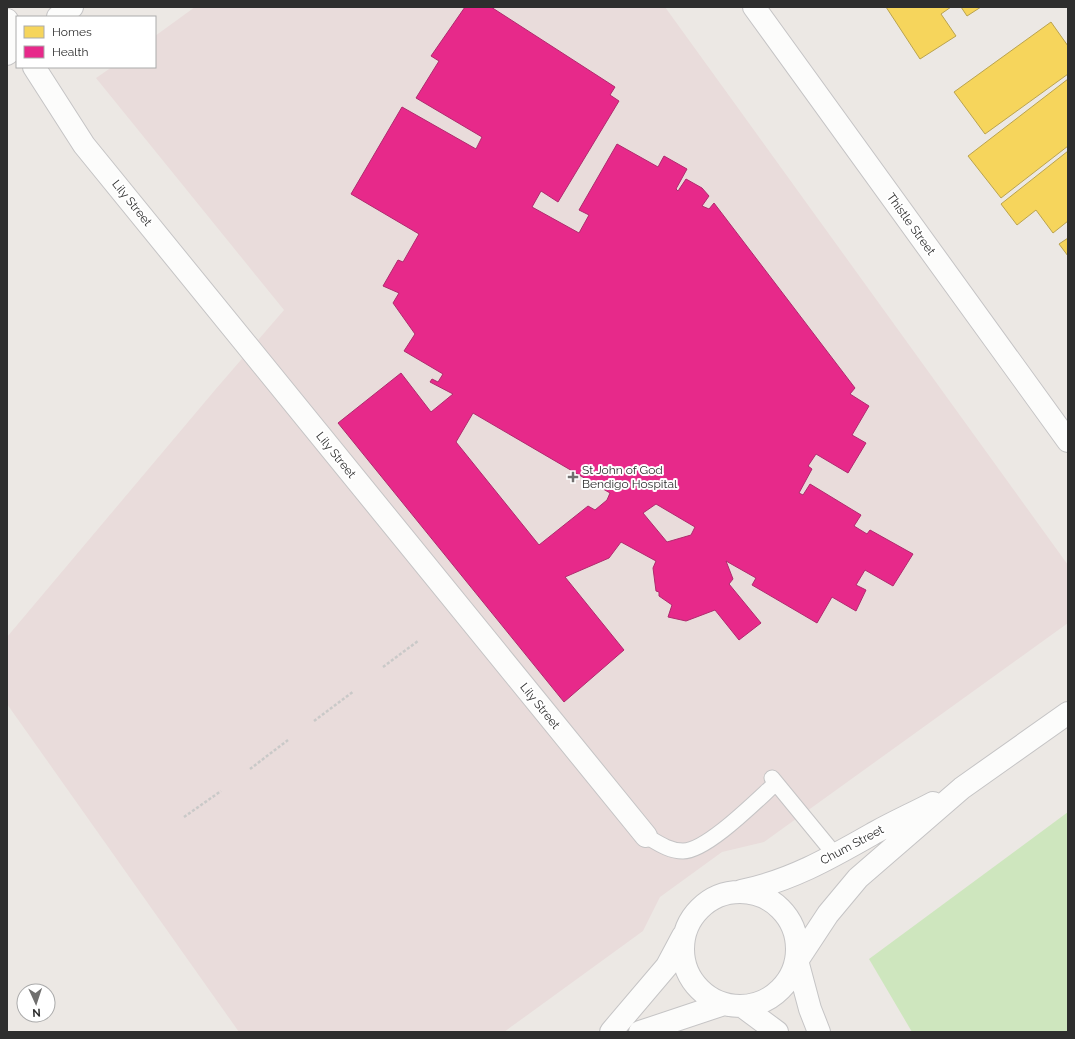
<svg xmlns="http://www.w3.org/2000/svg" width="1075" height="1039" viewBox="0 0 1075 1039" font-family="Raleway,sans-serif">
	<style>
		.medical { fill: #e9dcdb }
		.green { fill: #cee6be }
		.homes { fill: #f6d55c; stroke: #baa34e }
		.health { fill: #e7298a; stroke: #b02a6e; fill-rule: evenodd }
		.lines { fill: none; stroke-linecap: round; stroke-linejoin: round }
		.service-casing { stroke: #c5c4c5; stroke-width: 17 }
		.minor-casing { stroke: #c5c4c5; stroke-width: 24 }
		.tertiary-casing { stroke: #c5c4c5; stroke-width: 24 }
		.path { stroke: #c9c9c8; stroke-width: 2.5; stroke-dasharray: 3 2; stroke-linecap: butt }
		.service { stroke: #fcfcfb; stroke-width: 15 }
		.minor { stroke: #fcfcfb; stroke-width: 22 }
		.tertiary { stroke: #fcfcfb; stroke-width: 22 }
		.poi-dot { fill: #706f6e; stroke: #fff; stroke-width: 1.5 }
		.labels { text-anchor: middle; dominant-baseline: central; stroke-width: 4; stroke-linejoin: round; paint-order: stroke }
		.street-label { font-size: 12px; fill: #2e2e2e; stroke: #fff }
		.poi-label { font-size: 12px; fill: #2e2e2e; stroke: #fff; text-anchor: start }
	</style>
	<rect width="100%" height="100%" fill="#ece8e4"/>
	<path class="medical" d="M 195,7 L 665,7 L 1068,565 L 1068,623 L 764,842 L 722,852 L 660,897 L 643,931 L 504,1032 L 239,1032 L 7,704 L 7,637 L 215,390 L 284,310 L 96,78 L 112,67 L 155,67 L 155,36 Z"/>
	<path class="green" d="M 1068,812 L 1068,1032 L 912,1032 L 869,959 Z"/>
	<path class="homes" d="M 886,7 L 951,7 L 941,14 L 956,36 L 920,59 Z
		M 961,7 L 981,7 L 967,16 Z
		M 1051,22 L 1068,46 L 1068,74 L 985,134 L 954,92 Z
		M 1068,79 L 1068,146 L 1001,198 L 968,156 Z
		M 1068,151 L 1068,221 L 1053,233 L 1036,210 L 1017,225 L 1001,204 Z
		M 1068,238 L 1068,256 L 1059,244 Z"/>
	<path class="health" d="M 465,7 L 491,7 L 615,87 L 610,95 L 619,101 L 558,202 L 541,191 L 532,207 L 579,233 L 589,215 L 579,210 L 617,144 L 658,167 L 664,156 L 687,169 L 676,189 L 678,191 L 686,179 L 702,188 L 709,196 L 702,206 L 709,209 L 714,203 L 855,388 L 850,394 L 869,406 L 852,435 L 866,443 L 848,473 L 816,454 L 808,466 L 812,469 L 799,493 L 803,495 L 810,484 L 861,515 L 854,526 L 867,534 L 870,530 L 913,554 L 893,586 L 865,570 L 856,585 L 866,590 L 856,611 L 832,597 L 817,623 L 752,585 L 756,578 L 726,561 L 733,579 L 729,584 L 761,623 L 739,640 L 715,610 L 686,621 L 668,617 L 672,605 L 659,596 L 659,592 L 656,591 L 653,568 L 656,561 L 621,542 L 609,558 L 565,577 L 624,650 L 564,702 L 338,423 L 401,373 L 431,412 L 453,394 L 430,382 L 432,379 L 438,382 L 443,374 L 404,351 L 415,334 L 393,303 L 399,293 L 383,286 L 398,260 L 403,262 L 419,234 L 351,194 L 402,107 L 476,149 L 482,137 L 416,98 L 439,61 L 431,56 ZM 473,413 L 610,493 L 607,500 L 595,510 L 588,506 L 539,545 L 456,442 ZM 656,504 L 695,527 L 691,535 L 667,542 L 643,513 Z"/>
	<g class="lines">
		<g class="service-casing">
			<path id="service" d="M 772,778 L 836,856
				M 646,836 C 658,843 669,851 683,851 C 707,851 757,800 776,783"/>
		</g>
		<g class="minor-casing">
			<path id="minor" d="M 754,7 L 1068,441
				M 58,17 L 72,7
				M 7,20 L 17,37
				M 7,54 L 17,46
				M 34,67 L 84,145 L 646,836"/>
		</g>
		<g class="tertiary-casing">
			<path id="tertiary" d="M 741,891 C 791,881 832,857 876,832 C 894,822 914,813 933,803
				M683 949a57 57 0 1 1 114 0a57 57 0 1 1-114 0Z
				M 799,958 L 828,914 L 858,878 L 962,788 L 1068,713
				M 798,964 L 810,1009 L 819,1032
				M 742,1006 L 777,1032
				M 611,1032 L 667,966 L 683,936
				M 640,1032 L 724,1004"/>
		</g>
		<path class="path" d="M 383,667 L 418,641
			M 314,721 L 354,691
			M 250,769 L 288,740
			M 184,817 L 221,791"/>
		<use href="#service" class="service"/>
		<use href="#minor" class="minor"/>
		<use href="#tertiary" class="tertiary"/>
	</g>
	<path class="poi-dot" d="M571 471h4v4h4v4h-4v4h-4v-4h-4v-4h4z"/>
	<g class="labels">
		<g class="street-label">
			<text transform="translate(132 203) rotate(51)">Lily Street</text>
			<text transform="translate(911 224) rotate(54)">Thistle Street</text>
			<text transform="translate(336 455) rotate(51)">Lily Street</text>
			<text transform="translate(540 706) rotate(51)">Lily Street</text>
			<text transform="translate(852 845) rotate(-28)">Chum Street</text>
		</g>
		<g class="poi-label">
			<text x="582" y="470">St John of God<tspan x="582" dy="14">Bendigo Hospital</tspan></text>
		</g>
	</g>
	<rect width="1075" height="1039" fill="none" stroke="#2e2e2e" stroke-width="16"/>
	<rect x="16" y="16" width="140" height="52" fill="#ffffff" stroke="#ababab"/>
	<rect x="24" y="26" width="20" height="12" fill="#f6d55c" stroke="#ababab"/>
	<text x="52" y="36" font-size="12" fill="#2e2e2e">Homes</text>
	<rect x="24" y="46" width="20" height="12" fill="#e7298a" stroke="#ababab"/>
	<text x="52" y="56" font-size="12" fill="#2e2e2e">Health</text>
	<g transform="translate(36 1003) rotate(177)"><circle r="19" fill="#ffffff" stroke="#ababab"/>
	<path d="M0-3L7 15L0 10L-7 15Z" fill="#706f6e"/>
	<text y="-6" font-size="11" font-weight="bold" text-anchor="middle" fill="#2e2e2e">N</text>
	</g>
</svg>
